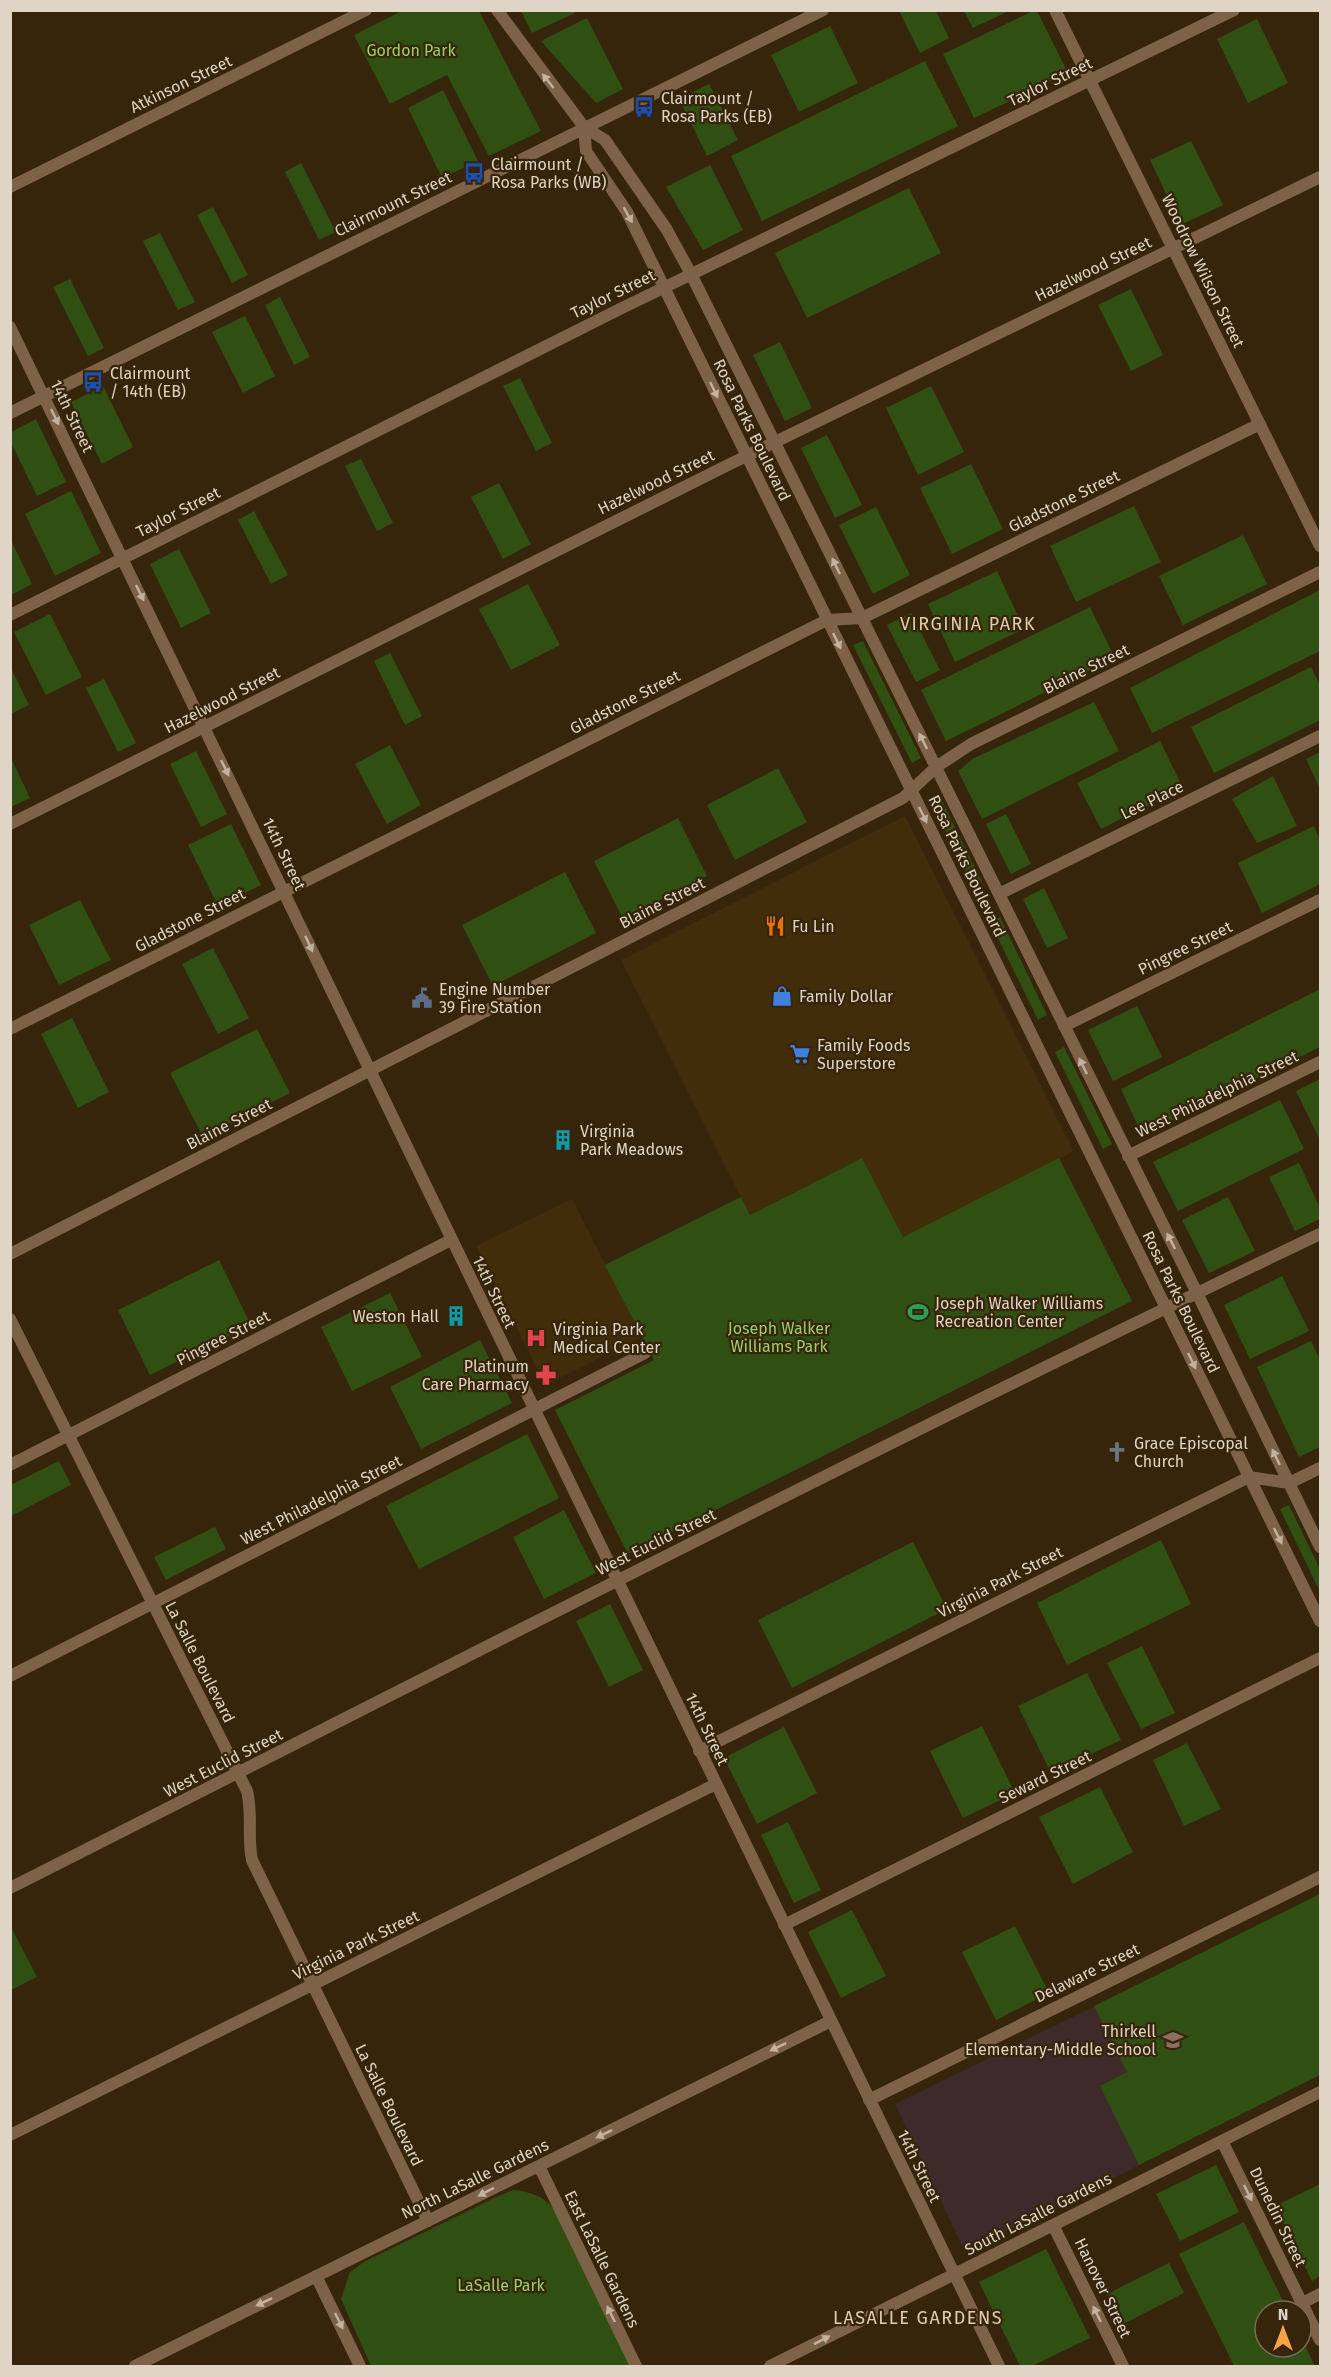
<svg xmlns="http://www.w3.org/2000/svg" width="1331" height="2377" viewBox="0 0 1331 2377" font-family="'Fira Sans',sans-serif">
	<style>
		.built { fill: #422d0b }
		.education { fill: #3e2a2b }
		.green { fill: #2f4f13 }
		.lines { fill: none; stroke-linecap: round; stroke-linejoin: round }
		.minor { stroke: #7e6248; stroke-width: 12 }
		.oneway { fill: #c2b2a0 }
		.labels { text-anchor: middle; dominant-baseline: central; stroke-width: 4.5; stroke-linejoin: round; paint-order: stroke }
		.park-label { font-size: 16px; fill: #97d26b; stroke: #36250b }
		.street-label { font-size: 16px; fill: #dfd4c5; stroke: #36250b }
		.poi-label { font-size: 16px; fill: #dfd4c5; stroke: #36250b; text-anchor: start }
		.neighbourhood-label { font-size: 18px; letter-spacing: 1.5px; fill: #e2ccae; stroke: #36250b }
	</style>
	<rect width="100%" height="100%" fill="#36250b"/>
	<path class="built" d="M 905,816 L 1074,1151 L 903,1237 L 862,1158 L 750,1215 L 621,960 Z
		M 572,1199 L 642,1337 L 545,1385 L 476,1246 Z"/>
	<path class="education" d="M 1132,1988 L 1320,2075 L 965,2252 L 895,2104 Z"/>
	<path class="green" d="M 402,11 L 479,11 L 541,131 L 489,156 L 447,75 L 390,104 L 354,35 Z
		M 574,11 L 575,13 L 532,33 L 521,11 Z
		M 899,11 L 936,11 L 949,38 L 920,53 Z
		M 964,11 L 1009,11 L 973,28 Z
		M 1033,11 L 1037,11 L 1068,73 L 974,118 L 943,54 Z
		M 587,18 L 623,89 L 596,103 L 541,41 Z
		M 1257,19 L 1288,83 L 1248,103 L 1217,39 Z
		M 830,26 L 858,83 L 799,112 L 771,55 Z
		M 925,61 L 958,126 L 762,221 L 731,156 Z
		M 709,84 L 738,140 L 707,156 L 679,99 Z
		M 443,90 L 478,161 L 442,178 L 408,108 Z
		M 1191,141 L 1223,205 L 1181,225 L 1150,160 Z
		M 301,163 L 336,232 L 319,240 L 285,172 Z
		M 710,165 L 743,230 L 703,250 L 666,187 Z
		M 909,188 L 941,253 L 807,318 L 775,253 Z
		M 213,207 L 248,275 L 232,283 L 197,215 Z
		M 160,233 L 195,302 L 178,310 L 143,241 Z
		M 70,279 L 104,348 L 88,356 L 53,287 Z
		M 1131,289 L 1163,355 L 1131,371 L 1098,305 Z
		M 280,297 L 310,357 L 294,365 L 265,305 Z
		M 245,316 L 275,376 L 243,393 L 212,332 Z
		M 780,342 L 812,408 L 785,421 L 753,355 Z
		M 520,378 L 552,443 L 536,451 L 503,386 Z
		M 103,386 L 133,447 L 102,464 L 71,402 Z
		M 931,386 L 964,452 L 918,475 L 886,408 Z
		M 36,419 L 66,482 L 37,496 L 10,441 L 11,432 Z
		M 827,435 L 862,505 L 835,518 L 801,448 Z
		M 361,459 L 393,523 L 377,531 L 345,466 Z
		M 971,464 L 1003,529 L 952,554 L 920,488 Z
		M 499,483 L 531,544 L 503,559 L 471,497 Z
		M 71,491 L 101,553 L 55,576 L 25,514 Z
		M 1134,506 L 1161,562 L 1076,602 L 1050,546 Z
		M 876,507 L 910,575 L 873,594 L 839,525 Z
		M 254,511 L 288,575 L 271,584 L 238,520 Z
		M 1243,535 L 1267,584 L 1183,625 L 1159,576 Z
		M 11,540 L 32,584 L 11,595 L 10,595 Z
		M 179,549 L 211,613 L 181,628 L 150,564 Z
		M 997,571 L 1024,629 L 955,662 L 928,604 Z
		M 528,584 L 560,645 L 511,670 L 479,609 Z
		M 1320,590 L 1320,651 L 1152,733 L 1130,688 Z
		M 1090,607 L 1115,658 L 946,741 L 921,690 Z
		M 911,613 L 940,670 L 916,682 L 887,625 Z
		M 50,614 L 82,677 L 46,695 L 14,632 Z
		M 863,641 L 921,758 L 912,763 L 853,645 Z
		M 390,653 L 422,716 L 405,725 L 374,661 Z
		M 1311,667 L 1320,685 L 1320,720 L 1214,773 L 1191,727 Z
		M 11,668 L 29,705 L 11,714 L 10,714 Z
		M 104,679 L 136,743 L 118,752 L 86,688 Z
		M 1094,702 L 1119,751 L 982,819 L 958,771 L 974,758 Z
		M 1160,741 L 1183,788 L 1101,829 L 1077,783 Z
		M 390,745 L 421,805 L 387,824 L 355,764 Z
		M 196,751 L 227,814 L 201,827 L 170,764 Z
		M 1320,752 L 1320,789 L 1306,759 Z
		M 11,758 L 30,798 L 11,807 L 10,807 Z
		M 778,768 L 807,822 L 735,860 L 707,805 Z
		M 1273,776 L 1297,826 L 1257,843 L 1232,799 Z
		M 940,797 L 982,882 L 973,887 L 931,801 Z
		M 1006,814 L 1031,864 L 1011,874 L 986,824 Z
		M 678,818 L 707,876 L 623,919 L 594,861 Z
		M 231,824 L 261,885 L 218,906 L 188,845 Z
		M 1314,826 L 1320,840 L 1320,884 L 1262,913 L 1238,863 Z
		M 565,872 L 596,933 L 493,986 L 462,925 Z
		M 1044,888 L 1068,938 L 1047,948 L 1023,899 Z
		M 80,900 L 111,960 L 59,985 L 29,925 Z
		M 1000,917 L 1047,1015 L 1038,1020 L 990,922 Z
		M 213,948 L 249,1018 L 218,1034 L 182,964 Z
		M 1320,989 L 1320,1047 L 1142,1135 L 1121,1089 Z
		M 1137,1006 L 1162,1057 L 1113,1081 L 1088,1030 Z
		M 72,1018 L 109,1092 L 78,1108 L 41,1034 Z
		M 257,1029 L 290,1093 L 203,1137 L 170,1073 Z
		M 1064,1047 L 1112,1144 L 1103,1149 L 1055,1052 Z
		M 1320,1079 L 1320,1140 L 1296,1091 Z
		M 1280,1100 L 1304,1149 L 1178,1211 L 1153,1162 Z
		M 862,1158 L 903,1237 L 1059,1158 L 1132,1301 L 628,1554 L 555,1410 L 654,1360 L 605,1265 L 741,1197 L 750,1215 Z
		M 1299,1163 L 1320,1208 L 1320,1219 L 1295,1231 L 1269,1177 Z
		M 1228,1197 L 1255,1251 L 1209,1273 L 1182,1220 Z
		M 219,1260 L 251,1325 L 150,1375 L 118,1310 Z
		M 1282,1276 L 1309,1331 L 1250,1359 L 1224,1305 Z
		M 390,1293 L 422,1357 L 352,1391 L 321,1327 Z
		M 480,1340 L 512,1403 L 421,1449 L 390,1387 Z
		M 1311,1341 L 1320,1360 L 1320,1447 L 1299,1457 L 1257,1367 Z
		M 527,1434 L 559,1498 L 419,1569 L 386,1506 Z
		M 59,1461 L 71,1485 L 11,1516 L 11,1485 Z
		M 1289,1505 L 1320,1569 L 1320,1592 L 1280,1509 Z
		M 564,1510 L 596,1573 L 544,1599 L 513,1537 Z
		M 215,1527 L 226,1549 L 166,1580 L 154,1557 Z
		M 1161,1540 L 1191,1604 L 1067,1665 L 1037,1603 Z
		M 913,1542 L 947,1609 L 792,1688 L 758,1620 Z
		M 610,1604 L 643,1670 L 609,1687 L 576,1621 Z
		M 1142,1646 L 1175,1713 L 1141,1729 L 1107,1663 Z
		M 1087,1673 L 1121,1740 L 1051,1773 L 1018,1706 Z
		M 982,1726 L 1015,1793 L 963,1818 L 930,1751 Z
		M 784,1727 L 817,1793 L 757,1824 L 724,1758 Z
		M 1187,1743 L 1221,1809 L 1184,1826 L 1153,1760 Z
		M 1100,1787 L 1133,1852 L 1073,1884 L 1039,1817 Z
		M 788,1822 L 821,1890 L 794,1903 L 761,1835 Z
		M 1320,1894 L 1320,2075 L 1139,2165 L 1100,2086 L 1127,2072 L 1094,2006 Z
		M 852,1910 L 886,1976 L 841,1998 L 808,1932 Z
		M 10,1925 L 37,1977 L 11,1990 L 10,1990 Z
		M 1015,1926 L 1049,1993 L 996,2020 L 962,1952 Z
		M 1216,2165 L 1239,2212 L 1180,2241 L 1156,2194 Z
		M 1320,2184 L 1320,2276 L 1312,2281 L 1275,2206 Z
		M 513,2190 C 531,2192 540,2195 554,2208 L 631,2366 L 371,2366 L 341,2299 L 350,2272 L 364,2262 L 494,2198 Z
		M 1244,2222 L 1288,2311 L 1265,2311 L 1265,2347 L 1301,2347 L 1301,2338 L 1315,2366 L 1234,2366 L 1179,2254 Z
		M 1046,2249 L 1090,2338 L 1032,2366 L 1020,2366 L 979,2282 Z
		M 1169,2263 L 1184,2293 L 1123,2324 L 1107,2294 Z"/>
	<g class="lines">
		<path class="minor" d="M 497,10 L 584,127 L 605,140 L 667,230 L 691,274 L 1197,1293 L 1320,1547
			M 1055,10 L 1320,546
			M 584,127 L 586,151 L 627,212 L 1320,1621
			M 10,187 L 366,10
			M 10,327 C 341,1006 666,1688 999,2366
			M 10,413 L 823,10
			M 10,615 L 620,309 L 1234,10
			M 10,824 L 730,464 L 1320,177
			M 999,894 L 1320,736
			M 1064,1026 L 1320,900
			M 10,1029 L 827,620 L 862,618 L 1260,424
			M 1128,1156 L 1320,1062
			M 10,1254 L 903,798 L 936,767 L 971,744 L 1320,572
			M 10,1319 L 247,1791 C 253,1814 247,1837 252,1860 L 428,2221
			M 10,1465 L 451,1240
			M 10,1676 L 645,1353
			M 699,1751 L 1249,1477 L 1289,1483 L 1320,1468
			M 10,1888 C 446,1668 880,1444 1320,1234
			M 784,1925 L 1320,1658
			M 869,2100 L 1320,1877
			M 10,2135 L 716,1784
			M 1222,2141 L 1320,2340
			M 539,2166 L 636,2366
			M 1053,2225 L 1123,2366
			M 316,2276 L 360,2366
			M 1302,2303 L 1320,2294
			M 135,2366 L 831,2021
			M 770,2366 L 1320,2092"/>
	</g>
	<defs><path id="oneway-solid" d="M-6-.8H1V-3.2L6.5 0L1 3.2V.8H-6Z" transform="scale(1.5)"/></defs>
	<g class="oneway">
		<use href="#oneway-solid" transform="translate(548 81) rotate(-128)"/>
		<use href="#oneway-solid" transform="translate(628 215) rotate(61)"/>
		<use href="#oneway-solid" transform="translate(714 390) rotate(64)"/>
		<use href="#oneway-solid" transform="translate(55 417) rotate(64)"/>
		<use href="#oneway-solid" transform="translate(836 566) rotate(-116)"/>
		<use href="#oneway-solid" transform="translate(140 593) rotate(64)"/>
		<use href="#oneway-solid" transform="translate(837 641) rotate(64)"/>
		<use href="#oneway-solid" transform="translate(923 741) rotate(-117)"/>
		<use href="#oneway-solid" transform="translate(225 768) rotate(64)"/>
		<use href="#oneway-solid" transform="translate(923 815) rotate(64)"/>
		<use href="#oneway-solid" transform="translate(309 944) rotate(65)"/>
		<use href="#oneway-solid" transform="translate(1083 1066) rotate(-116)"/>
		<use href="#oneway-solid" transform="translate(1171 1241) rotate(-117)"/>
		<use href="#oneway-solid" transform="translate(1192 1361) rotate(64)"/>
		<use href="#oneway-solid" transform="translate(1276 1457) rotate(-116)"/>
		<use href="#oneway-solid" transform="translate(1278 1536) rotate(63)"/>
		<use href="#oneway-solid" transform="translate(778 2047) rotate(154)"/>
		<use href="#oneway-solid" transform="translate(604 2134) rotate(154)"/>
		<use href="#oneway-solid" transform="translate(486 2192) rotate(153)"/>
		<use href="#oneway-solid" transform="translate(1248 2193) rotate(64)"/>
		<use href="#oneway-solid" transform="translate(264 2302) rotate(154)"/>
		<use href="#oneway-solid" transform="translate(611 2314) rotate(-116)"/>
		<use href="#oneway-solid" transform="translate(1097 2314) rotate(-116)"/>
		<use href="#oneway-solid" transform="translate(339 2321) rotate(64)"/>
		<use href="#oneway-solid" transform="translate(822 2340) rotate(-27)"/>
	</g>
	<defs>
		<g id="bus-bare" transform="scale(1.62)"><path d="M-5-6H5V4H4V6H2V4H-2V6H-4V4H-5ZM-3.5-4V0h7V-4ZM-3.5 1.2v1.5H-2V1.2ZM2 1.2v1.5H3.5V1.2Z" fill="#1a4fb4" stroke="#36250b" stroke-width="2.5" paint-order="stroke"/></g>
		<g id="restaurant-bare" transform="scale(1.62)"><path d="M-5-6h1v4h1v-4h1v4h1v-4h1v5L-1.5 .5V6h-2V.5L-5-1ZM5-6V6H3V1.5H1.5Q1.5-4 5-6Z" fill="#e8710a" stroke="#36250b" stroke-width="2.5" paint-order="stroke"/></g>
		<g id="shop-bare" transform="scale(1.62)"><path d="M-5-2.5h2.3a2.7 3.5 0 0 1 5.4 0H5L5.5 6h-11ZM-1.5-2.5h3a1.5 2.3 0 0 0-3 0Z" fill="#3f7fe0" stroke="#36250b" stroke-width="2.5" paint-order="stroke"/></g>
		<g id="civic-bare" transform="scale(1.62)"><path d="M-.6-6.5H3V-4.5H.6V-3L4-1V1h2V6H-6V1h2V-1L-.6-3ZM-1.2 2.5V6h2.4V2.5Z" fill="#5c6f8a" stroke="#36250b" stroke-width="2.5" paint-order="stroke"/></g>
		<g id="supermarket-bare" transform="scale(1.62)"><path d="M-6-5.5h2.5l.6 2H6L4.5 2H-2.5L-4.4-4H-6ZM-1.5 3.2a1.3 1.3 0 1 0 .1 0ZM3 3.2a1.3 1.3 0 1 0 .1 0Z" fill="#3f7fe0" stroke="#36250b" stroke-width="2.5" paint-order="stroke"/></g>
		<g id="building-bare" transform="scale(1.62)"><path d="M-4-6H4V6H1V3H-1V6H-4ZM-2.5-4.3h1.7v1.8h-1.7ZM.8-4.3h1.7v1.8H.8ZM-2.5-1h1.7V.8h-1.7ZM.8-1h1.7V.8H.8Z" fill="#0f9aa8" stroke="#36250b" stroke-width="2.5" paint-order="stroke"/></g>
		<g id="stadium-bare" transform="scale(1.62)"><path d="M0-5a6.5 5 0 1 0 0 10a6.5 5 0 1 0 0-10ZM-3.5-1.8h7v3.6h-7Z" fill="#2e9e5b" stroke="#36250b" stroke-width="2.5" paint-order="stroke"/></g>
		<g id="hospital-bare" transform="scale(1.62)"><path d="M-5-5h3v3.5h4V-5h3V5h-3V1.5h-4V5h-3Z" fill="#e0444e" stroke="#36250b" stroke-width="2.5" paint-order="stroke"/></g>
		<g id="pharmacy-bare" transform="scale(1.62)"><path d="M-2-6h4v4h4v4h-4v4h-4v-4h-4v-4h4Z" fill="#e0444e" stroke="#36250b" stroke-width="2.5" paint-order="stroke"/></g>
		<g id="church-bare" transform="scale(1.62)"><path d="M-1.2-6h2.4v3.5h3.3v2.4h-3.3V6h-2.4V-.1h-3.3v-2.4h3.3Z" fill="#6b7280" stroke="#36250b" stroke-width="2.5" paint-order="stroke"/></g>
		<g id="school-bare" transform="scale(1.62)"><path d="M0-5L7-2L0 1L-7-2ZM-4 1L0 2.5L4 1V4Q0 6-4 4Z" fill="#8d6e63" stroke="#36250b" stroke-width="2.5" paint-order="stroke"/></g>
	</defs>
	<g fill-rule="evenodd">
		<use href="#bus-bare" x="644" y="107"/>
		<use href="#bus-bare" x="474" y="173"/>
		<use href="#bus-bare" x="93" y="382"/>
		<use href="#restaurant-bare" x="775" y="926"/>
		<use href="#shop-bare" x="782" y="996"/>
		<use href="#civic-bare" x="422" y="998"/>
		<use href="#supermarket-bare" x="800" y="1054"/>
		<use href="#building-bare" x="563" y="1140"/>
		<use href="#stadium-bare" x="918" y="1312"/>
		<use href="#building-bare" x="456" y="1316"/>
		<use href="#hospital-bare" x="536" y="1338"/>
		<use href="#pharmacy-bare" x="546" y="1375"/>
		<use href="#church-bare" x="1117" y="1452"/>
		<use href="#school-bare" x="1173" y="2040"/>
	</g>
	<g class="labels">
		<g class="park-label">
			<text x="411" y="50">Gordon Park</text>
			<text x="779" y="1328">Joseph Walker<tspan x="779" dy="18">Williams Park</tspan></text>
			<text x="501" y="2285">LaSalle Park</text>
		</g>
		<g class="street-label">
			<text transform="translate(1050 82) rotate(-26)">Taylor Street</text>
			<text transform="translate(181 84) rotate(-26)">Atkinson Street</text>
			<text transform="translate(393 204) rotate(-26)">Clairmount Street</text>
			<text transform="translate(1093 269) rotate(-26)">Hazelwood Street</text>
			<text transform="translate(1203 271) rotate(64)">Woodrow Wilson Street</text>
			<text transform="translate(613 294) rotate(-26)">Taylor Street</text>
			<text transform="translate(72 416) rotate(64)">14th Street</text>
			<text transform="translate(752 430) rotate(64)">Rosa Parks Boulevard</text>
			<text transform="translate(656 482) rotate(-26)">Hazelwood Street</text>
			<text transform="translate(1064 501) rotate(-26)">Gladstone Street</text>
			<text transform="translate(178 512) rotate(-27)">Taylor Street</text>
			<text transform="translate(1086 669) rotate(-26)">Blaine Street</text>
			<text transform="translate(222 700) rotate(-27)">Hazelwood Street</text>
			<text transform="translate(625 702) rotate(-27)">Gladstone Street</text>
			<text transform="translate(1152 800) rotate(-26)">Lee Place</text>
			<text transform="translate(284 854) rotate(64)">14th Street</text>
			<text transform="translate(967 866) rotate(64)">Rosa Parks Boulevard</text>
			<text transform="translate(662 903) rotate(-27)">Blaine Street</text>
			<text transform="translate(190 920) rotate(-27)">Gladstone Street</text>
			<text transform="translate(1185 948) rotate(-26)">Pingree Street</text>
			<text transform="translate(1217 1094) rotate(-26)">West Philadelphia Street</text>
			<text transform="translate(229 1124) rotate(-27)">Blaine Street</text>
			<text transform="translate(494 1292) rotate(64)">14th Street</text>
			<text transform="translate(1181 1302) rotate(64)">Rosa Parks Boulevard</text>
			<text transform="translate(223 1338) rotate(-27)">Pingree Street</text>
			<text transform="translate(321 1500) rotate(-27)">West Philadelphia Street</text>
			<text transform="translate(656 1542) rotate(-26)">West Euclid Street</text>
			<text transform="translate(1000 1582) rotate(-27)">Virginia Park Street</text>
			<text transform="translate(200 1662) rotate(63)">La Salle Boulevard</text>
			<text transform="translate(707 1729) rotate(64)">14th Street</text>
			<text transform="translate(223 1763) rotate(-27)">West Euclid Street</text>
			<text transform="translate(1045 1777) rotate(-26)">Seward Street</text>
			<text transform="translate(356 1945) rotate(-26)">Virginia Park Street</text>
			<text transform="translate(1087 1973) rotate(-26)">Delaware Street</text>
			<text transform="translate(389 2105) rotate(64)">La Salle Boulevard</text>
			<text transform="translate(919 2166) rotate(64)">14th Street</text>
			<text transform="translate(475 2179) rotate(-26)">North LaSalle Gardens</text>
			<text transform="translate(1038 2214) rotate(-27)">South LaSalle Gardens</text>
			<text transform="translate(1278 2217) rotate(64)">Dunedin Street</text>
			<text transform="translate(602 2259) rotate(64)">East LaSalle Gardens</text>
			<text transform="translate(1103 2288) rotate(64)">Hanover Street</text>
		</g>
		<g class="poi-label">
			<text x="661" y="98">Clairmount /<tspan x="661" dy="18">Rosa Parks (EB)</tspan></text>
			<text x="491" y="164">Clairmount /<tspan x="491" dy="18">Rosa Parks (WB)</tspan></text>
			<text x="110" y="373">Clairmount<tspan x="110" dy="18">/ 14th (EB)</tspan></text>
			<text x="792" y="926">Fu Lin</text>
			<text x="439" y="989">Engine Number<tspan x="439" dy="18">39 Fire Station</tspan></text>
			<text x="799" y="996">Family Dollar</text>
			<text x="817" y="1045">Family Foods<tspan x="817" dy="18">Superstore</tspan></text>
			<text x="580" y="1131">Virginia<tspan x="580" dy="18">Park Meadows</tspan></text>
			<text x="935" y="1303">Joseph Walker Williams<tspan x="935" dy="18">Recreation Center</tspan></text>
			<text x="439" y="1316" text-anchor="end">Weston Hall</text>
			<text x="553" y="1329">Virginia Park<tspan x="553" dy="18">Medical Center</tspan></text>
			<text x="529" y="1366" text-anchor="end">Platinum<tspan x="529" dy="18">Care Pharmacy</tspan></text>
			<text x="1134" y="1443">Grace Episcopal<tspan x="1134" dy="18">Church</tspan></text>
			<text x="1156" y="2031" text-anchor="end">Thirkell<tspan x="1156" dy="18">Elementary-Middle School</tspan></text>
		</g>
		<g class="neighbourhood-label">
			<text x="968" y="624">VIRGINIA PARK</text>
			<text x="918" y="2318">LASALLE GARDENS</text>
		</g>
	</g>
	<rect width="1331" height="2377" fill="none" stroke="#dfd4c5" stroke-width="24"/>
	<g transform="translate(1283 2329)"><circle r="28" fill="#36250b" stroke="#7a6b55" stroke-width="1.5"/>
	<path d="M0-4.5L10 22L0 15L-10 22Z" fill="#f5a345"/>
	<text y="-9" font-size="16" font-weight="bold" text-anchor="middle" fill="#dfd4c5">N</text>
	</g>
</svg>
